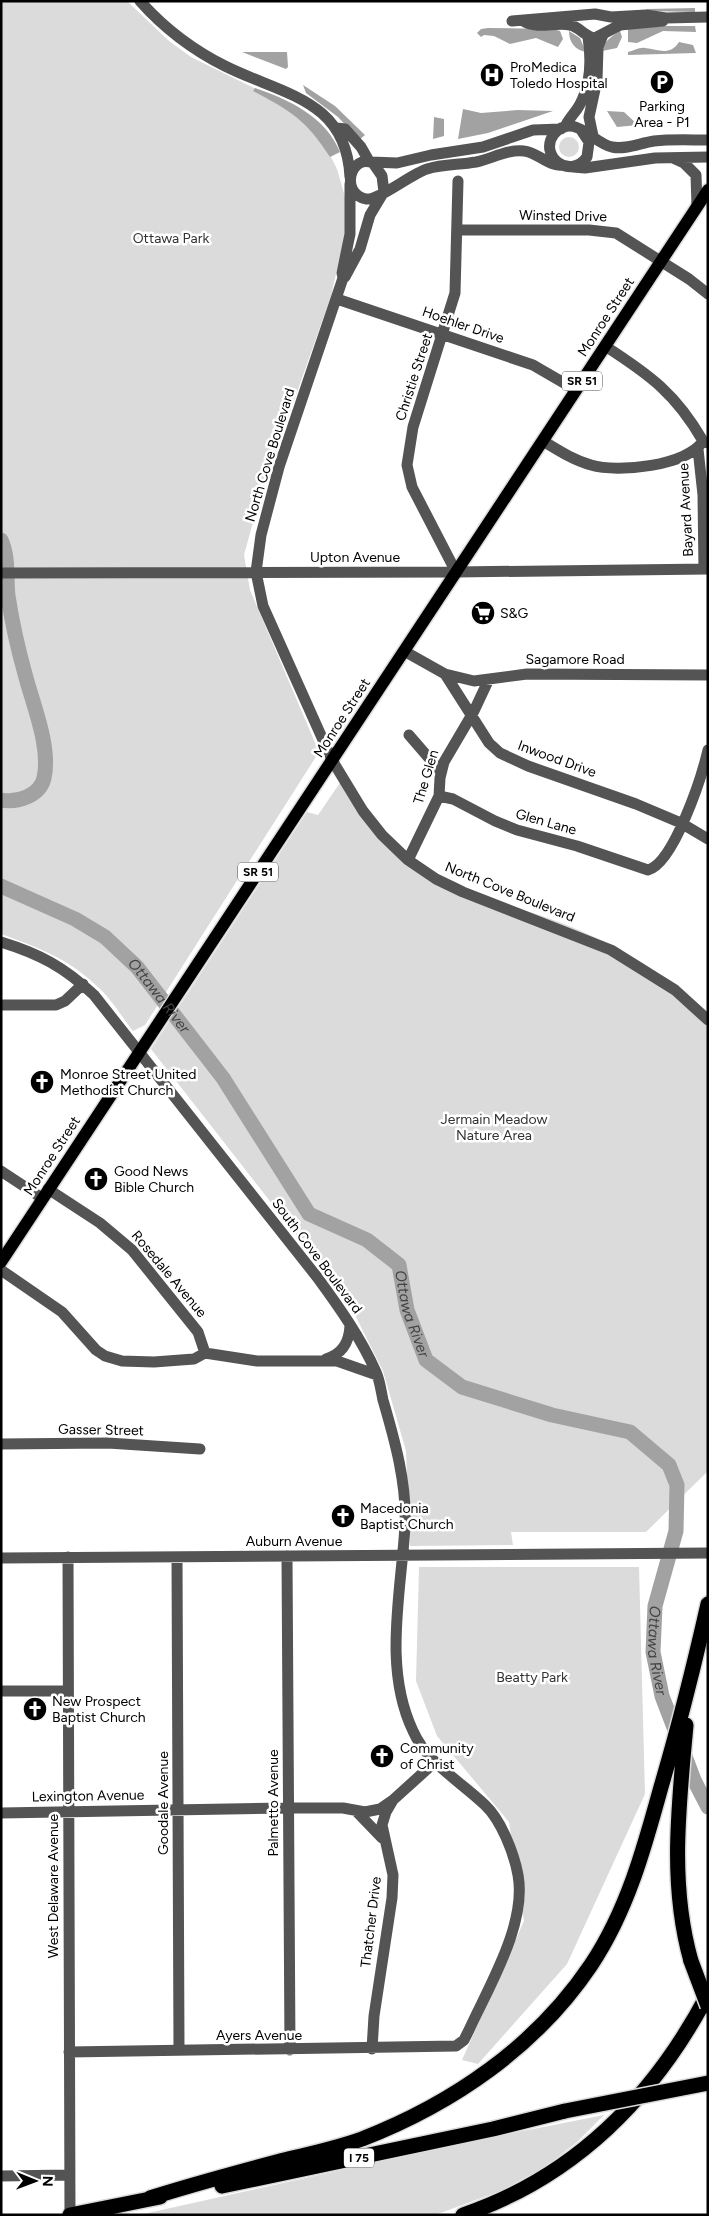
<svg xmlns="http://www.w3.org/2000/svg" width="709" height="2216" viewBox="0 0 709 2216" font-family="Figtree,sans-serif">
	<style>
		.green { fill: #dbdbdb }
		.water { fill: #a2a2a2 }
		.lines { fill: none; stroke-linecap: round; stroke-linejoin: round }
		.river { stroke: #a2a2a2; stroke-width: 15 }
		.major-casing { stroke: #dbdbdb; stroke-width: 15 }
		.highway-casing { stroke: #dbdbdb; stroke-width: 18 }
		.minor { stroke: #545454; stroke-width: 11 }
		.major { stroke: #000; stroke-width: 12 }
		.highway { stroke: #000; stroke-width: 15 }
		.highway-bridge-casing { stroke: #dbdbdb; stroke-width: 18; stroke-linecap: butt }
		.highway-bridge { stroke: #000; stroke-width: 15 }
		.labels { text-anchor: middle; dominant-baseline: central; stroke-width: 5; stroke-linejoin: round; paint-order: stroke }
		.shield { fill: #fff; stroke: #4c4c4c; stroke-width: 1 }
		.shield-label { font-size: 12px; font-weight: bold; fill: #000 }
		.poi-label { font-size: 14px; fill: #000; stroke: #fff; text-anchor: start }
		.street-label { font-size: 14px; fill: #000; stroke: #fff }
		.park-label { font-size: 14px; fill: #323232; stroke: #fff }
		.water-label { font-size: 15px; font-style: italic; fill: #434343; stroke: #fff }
	</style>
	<rect width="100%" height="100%" fill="#fff"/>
	<path class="green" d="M 1,1 L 127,1 L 169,41 L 191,57 L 264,93 L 294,110 L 327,149 L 337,169 L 345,197 L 346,230 L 331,296 L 260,497 L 244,555 L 250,590 L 319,752 L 145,1025 L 133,1031 C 122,1017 112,1000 99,988 C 71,960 38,947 1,934 Z
		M559 147a10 10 0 1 1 20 0a10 10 0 1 1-20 0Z
		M 346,774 C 364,804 383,834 411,856 C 453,890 507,903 556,921 C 613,942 663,972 708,1013 L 708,1471 L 646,1532 L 511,1532 L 513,1545 L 410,1546 L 406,1451 L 383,1371 L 348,1301 L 151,1049 L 307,812 L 318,815 Z
		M 419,1567 L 639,1567 L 645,1794 L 567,1964 L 478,2064 L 462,2060 L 524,1921 L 509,1822 L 437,1736 L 416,1681 Z
		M 604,2115 L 577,2142 L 545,2167 L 500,2191 L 435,2215 L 139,2215 L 467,2142 Z"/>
	<path class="water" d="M 695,8 L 695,12 L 647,11 L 647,9 Z
		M 664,26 L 695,26 L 696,32 L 663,31 L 637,43 L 628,42 L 628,29 Z
		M 488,28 L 553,29 L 560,31 L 563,39 L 558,47 L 536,38 L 510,44 L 494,36 L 484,35 L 481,37 L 477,33 L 481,29 Z
		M 569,31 L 580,38 L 586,52 C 575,50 569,42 569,31 Z
		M 620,31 L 622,37 L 617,48 L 602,51 C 604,41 612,36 620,31 Z
		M 679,42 L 693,45 L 696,53 L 628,55 L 628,52 C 633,51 640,47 645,48 C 658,49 669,57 679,42 Z
		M 242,52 L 287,52 L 288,67 L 286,69 Z
		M 303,85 L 335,106 L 365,135 L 359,140 L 338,117 L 306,93 Z
		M 255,88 C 288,99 326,117 340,152 L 330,157 C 306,120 291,111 253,91 Z
		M 463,109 L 481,113 L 518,110 L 553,111 L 488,133 L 458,139 Z
		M 607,111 L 624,112 L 638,125 L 617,127 Z
		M 434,117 L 444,119 L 444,136 L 433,139 Z"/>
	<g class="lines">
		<g class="river">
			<path d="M 1,540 C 9,557 6,578 8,596 C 12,622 18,649 25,674 C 33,705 51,747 44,778 C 40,796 17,803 1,800"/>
			<path id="s1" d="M 1,886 L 75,919 L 105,937 L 137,967 L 223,1078 L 309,1214 L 367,1240 L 399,1265 L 407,1310 L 426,1360 L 462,1387 L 552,1415 L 630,1432 L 669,1465 L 677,1485 L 676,1531 L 655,1606 L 653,1652 L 662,1696 L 694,1780 L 708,1807"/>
		</g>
		<g class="major-casing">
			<path id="major" d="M 1,1262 L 708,190"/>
		</g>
		<g class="highway-casing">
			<path id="highway" d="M 686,1725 C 679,1805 669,1883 691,1961
				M 222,2186 L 493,2129 L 565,2111
				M 150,2198 C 194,2184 239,2172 284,2160 C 310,2154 337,2148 362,2139 C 452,2104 536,2047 591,1965 C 627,1911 644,1849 661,1787 C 679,1726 694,1666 708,1604
				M 70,2215 L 160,2197
				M 463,2215 C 574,2177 654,2097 708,1994"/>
		</g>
		<path class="minor" d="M 140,1 C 164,28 193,50 225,66 C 283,95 346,99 350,177
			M 512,21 L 595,14 L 611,17 L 646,15 L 666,18 L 708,17
			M 525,22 C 539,29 556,22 570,25 C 580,27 585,37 595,38 L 620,25 L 663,21
			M 565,127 C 569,117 578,111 582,100 C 591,81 591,57 588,37
			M 337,128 L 345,129 L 361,147 L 369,161
			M 581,130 L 589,142 L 587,157 C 569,181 538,155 554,134 C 573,111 594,144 612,147 C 626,150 640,143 654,141 C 671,139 690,140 708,140
			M 593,136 L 589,117 L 597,80 L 598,47 L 603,35
			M 673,158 L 684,163 L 696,175 L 697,206
			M 371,162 L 397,163 L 431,155 L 483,147 L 533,130 L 561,129
			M 573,167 L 585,168 L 655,158 L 708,157
			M 350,184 L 350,234 L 342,273 L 343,278 L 279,467 L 261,535 L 256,572 L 263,606 L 332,760 L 363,811 L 382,835 L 408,860 L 436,879 L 463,892 L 611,950 L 675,990 L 708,1020
			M 384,192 L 382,176 L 373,163 C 351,153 339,193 366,199 C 378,201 411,174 427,169 C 443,164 459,165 476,162 C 491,159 508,149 524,151 C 537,152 549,167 562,165
			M 458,230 L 589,230 L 616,233 L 689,279 L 708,294
			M 345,277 L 360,249 L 370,215 L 382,195
			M 337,299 L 533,365 L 576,390
			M 605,346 C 650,375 676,394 703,441 L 708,443
			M 543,441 C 558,450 573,460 591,465 C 618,473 687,466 703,441
			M 698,449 L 703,495 L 704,569
			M 456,572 L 412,487 L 407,465 L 413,427 L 455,293 L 458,181
			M 1,573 L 456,572 L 708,569
			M 404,651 L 445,674 L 489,743 L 500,753 L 528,766 L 636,804 L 681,823 L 708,839
			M 445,674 L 474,681 L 527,674 L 708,675
			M 409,735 L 441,772
			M 439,796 L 453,799 L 495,821 L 517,830 L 577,846 L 648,870 C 674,863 702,776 708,750
			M 408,860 L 439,796 L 440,778 L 444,762 L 474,711 L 489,679
			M 1,942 C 40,954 64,967 94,995 L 317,1277 C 339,1307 361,1338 376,1372 C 380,1381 381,1391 383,1400 C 395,1441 407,1484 405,1526 C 401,1594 383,1668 413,1731 C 427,1763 460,1781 485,1805 C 501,1820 514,1853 518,1875 C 527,1924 489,1986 469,2030 L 464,2040 L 456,2046 L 69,2052
			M 1,1005 L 56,1005 L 65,1001 L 83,984
			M 1,1171 L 42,1198
			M 48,1189 L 100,1223 L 132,1250 L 198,1332 L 205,1353
			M 1,1270 L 62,1312 L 96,1350 L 105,1356 L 122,1361 L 154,1362 L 194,1359 L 205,1353 L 257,1361 L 337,1361 L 377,1375
			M 326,1359 C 342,1354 349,1343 350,1326
			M 1,1444 L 108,1443 L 200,1449
			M 287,1556 L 290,2050
			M 68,1557 L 70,2215
			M 177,1557 L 179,2050
			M 1,1558 L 708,1553
			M 1,1691 L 67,1691
			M 356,1811 L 382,1838
			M 1,1813 L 288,1808 L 343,1808 L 365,1812 L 380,1809 L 393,1800
			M 372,2049 L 374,2016 L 392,1898 L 393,1875 L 382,1825 L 386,1812 L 393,1800 L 435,1762
			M 1,2176 L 69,2175"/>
		<use href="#major" class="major"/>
		<use href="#highway" class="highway"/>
		<g class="highway-bridge-casing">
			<path id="highway-bridge" d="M 691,1961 L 708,2006
				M 565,2111 L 708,2083"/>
		</g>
		<use href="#highway-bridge" class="highway-bridge"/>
	</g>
	<defs>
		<g id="hospital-disc" transform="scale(1.25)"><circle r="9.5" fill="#000" stroke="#fff"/><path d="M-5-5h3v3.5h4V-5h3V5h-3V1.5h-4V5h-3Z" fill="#fff"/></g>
		<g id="parking-disc" transform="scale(1.25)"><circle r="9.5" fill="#000" stroke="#fff"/><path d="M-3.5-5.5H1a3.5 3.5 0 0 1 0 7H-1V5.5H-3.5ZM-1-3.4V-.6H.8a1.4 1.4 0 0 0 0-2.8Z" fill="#fff"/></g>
		<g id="supermarket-disc" transform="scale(1.25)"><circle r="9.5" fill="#000" stroke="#fff"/><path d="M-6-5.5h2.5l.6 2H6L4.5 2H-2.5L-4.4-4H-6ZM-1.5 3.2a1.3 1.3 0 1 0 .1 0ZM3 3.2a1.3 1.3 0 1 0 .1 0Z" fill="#fff"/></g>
		<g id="church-disc" transform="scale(1.25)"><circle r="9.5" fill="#000" stroke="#fff"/><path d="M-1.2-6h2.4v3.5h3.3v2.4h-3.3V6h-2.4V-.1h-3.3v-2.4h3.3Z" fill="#fff"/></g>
	</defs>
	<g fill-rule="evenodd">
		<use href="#hospital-disc" x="492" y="75"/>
		<use href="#parking-disc" x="662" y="82"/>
		<use href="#supermarket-disc" x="483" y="613"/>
		<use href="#church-disc" x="42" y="1082"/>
		<use href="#church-disc" x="96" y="1179"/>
		<use href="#church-disc" x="343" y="1516"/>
		<use href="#church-disc" x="35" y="1709"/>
		<use href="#church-disc" x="382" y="1756"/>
	</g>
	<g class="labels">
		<g class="shield">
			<rect x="562" y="371.5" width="40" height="19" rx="4"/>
			<rect x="238" y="862.5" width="40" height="19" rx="4"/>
			<rect x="344" y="2148.5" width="30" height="19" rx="4"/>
		</g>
		<g class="shield-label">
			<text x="582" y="381">SR 51</text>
			<text x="258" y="872">SR 51</text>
			<text x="359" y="2158">I 75</text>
		</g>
		<g class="poi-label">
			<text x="510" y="67">ProMedica<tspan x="510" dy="16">Toledo Hospital</tspan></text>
			<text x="662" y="106" text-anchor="middle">Parking<tspan x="662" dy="16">Area - P1</tspan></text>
			<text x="500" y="613">S&amp;G</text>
			<text x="60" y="1074">Monroe Street United<tspan x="60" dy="16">Methodist Church</tspan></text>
			<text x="114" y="1171">Good News<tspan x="114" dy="16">Bible Church</tspan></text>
			<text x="360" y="1508">Macedonia<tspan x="360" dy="16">Baptist Church</tspan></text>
			<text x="52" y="1701">New Prospect<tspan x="52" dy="16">Baptist Church</tspan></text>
			<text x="400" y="1748">Community<tspan x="400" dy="16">of Christ</tspan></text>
		</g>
		<g class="street-label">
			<text transform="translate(563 216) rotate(1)">Winsted Drive</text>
			<text transform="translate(606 317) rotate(-57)">Monroe Street</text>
			<text transform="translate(463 325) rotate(19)">Hoehler Drive</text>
			<text transform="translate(414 377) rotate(-72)">Christie Street</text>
			<text transform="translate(270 455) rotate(-73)">North Cove Boulevard</text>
			<text transform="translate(686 510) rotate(-93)">Bayard Avenue</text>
			<text x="355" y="557">Upton Avenue</text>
			<text x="575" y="659">Sagamore Road</text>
			<text transform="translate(342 718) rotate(-57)">Monroe Street</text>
			<text transform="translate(557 759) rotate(20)">Inwood Drive</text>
			<text transform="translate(426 777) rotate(-73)">The Glen</text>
			<text transform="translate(546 822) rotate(16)">Glen Lane</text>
			<text transform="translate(510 892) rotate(22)">North Cove Boulevard</text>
			<text transform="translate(52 1156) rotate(-57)">Monroe Street</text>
			<text transform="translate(317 1256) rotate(53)">South Cove Boulevard</text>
			<text transform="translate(169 1274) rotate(50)">Rosedale Avenue</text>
			<text transform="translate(101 1430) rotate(1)">Gasser Street</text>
			<text x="294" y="1541">Auburn Avenue</text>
			<text transform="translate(88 1796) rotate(-1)">Lexington Avenue</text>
			<text transform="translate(163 1803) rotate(-90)">Goodale Avenue</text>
			<text transform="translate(273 1803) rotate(-90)">Palmetto Avenue</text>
			<text transform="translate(53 1886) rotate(-90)">West Delaware Avenue</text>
			<text transform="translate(371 1922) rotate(-83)">Thatcher Drive</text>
			<text x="259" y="2035">Ayers Avenue</text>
		</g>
		<g class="park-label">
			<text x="171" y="238">Ottawa Park</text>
			<text x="494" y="1119">Jermain Meadow<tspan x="494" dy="16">Nature Area</tspan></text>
			<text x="532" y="1677">Beatty Park</text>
		</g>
		<g class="water-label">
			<text stroke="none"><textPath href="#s1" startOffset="196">Ottawa River</textPath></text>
			<text stroke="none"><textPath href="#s1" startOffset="616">Ottawa River</textPath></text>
			<text stroke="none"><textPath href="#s1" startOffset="1125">Ottawa River</textPath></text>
		</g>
	</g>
	<rect width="709" height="2216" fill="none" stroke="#000000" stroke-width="5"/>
	<g transform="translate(35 2181) rotate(91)" stroke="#ffffff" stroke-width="4" paint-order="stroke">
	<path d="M0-4L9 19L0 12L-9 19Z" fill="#000000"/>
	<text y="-8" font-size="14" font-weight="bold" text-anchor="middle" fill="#000000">N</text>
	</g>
</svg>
